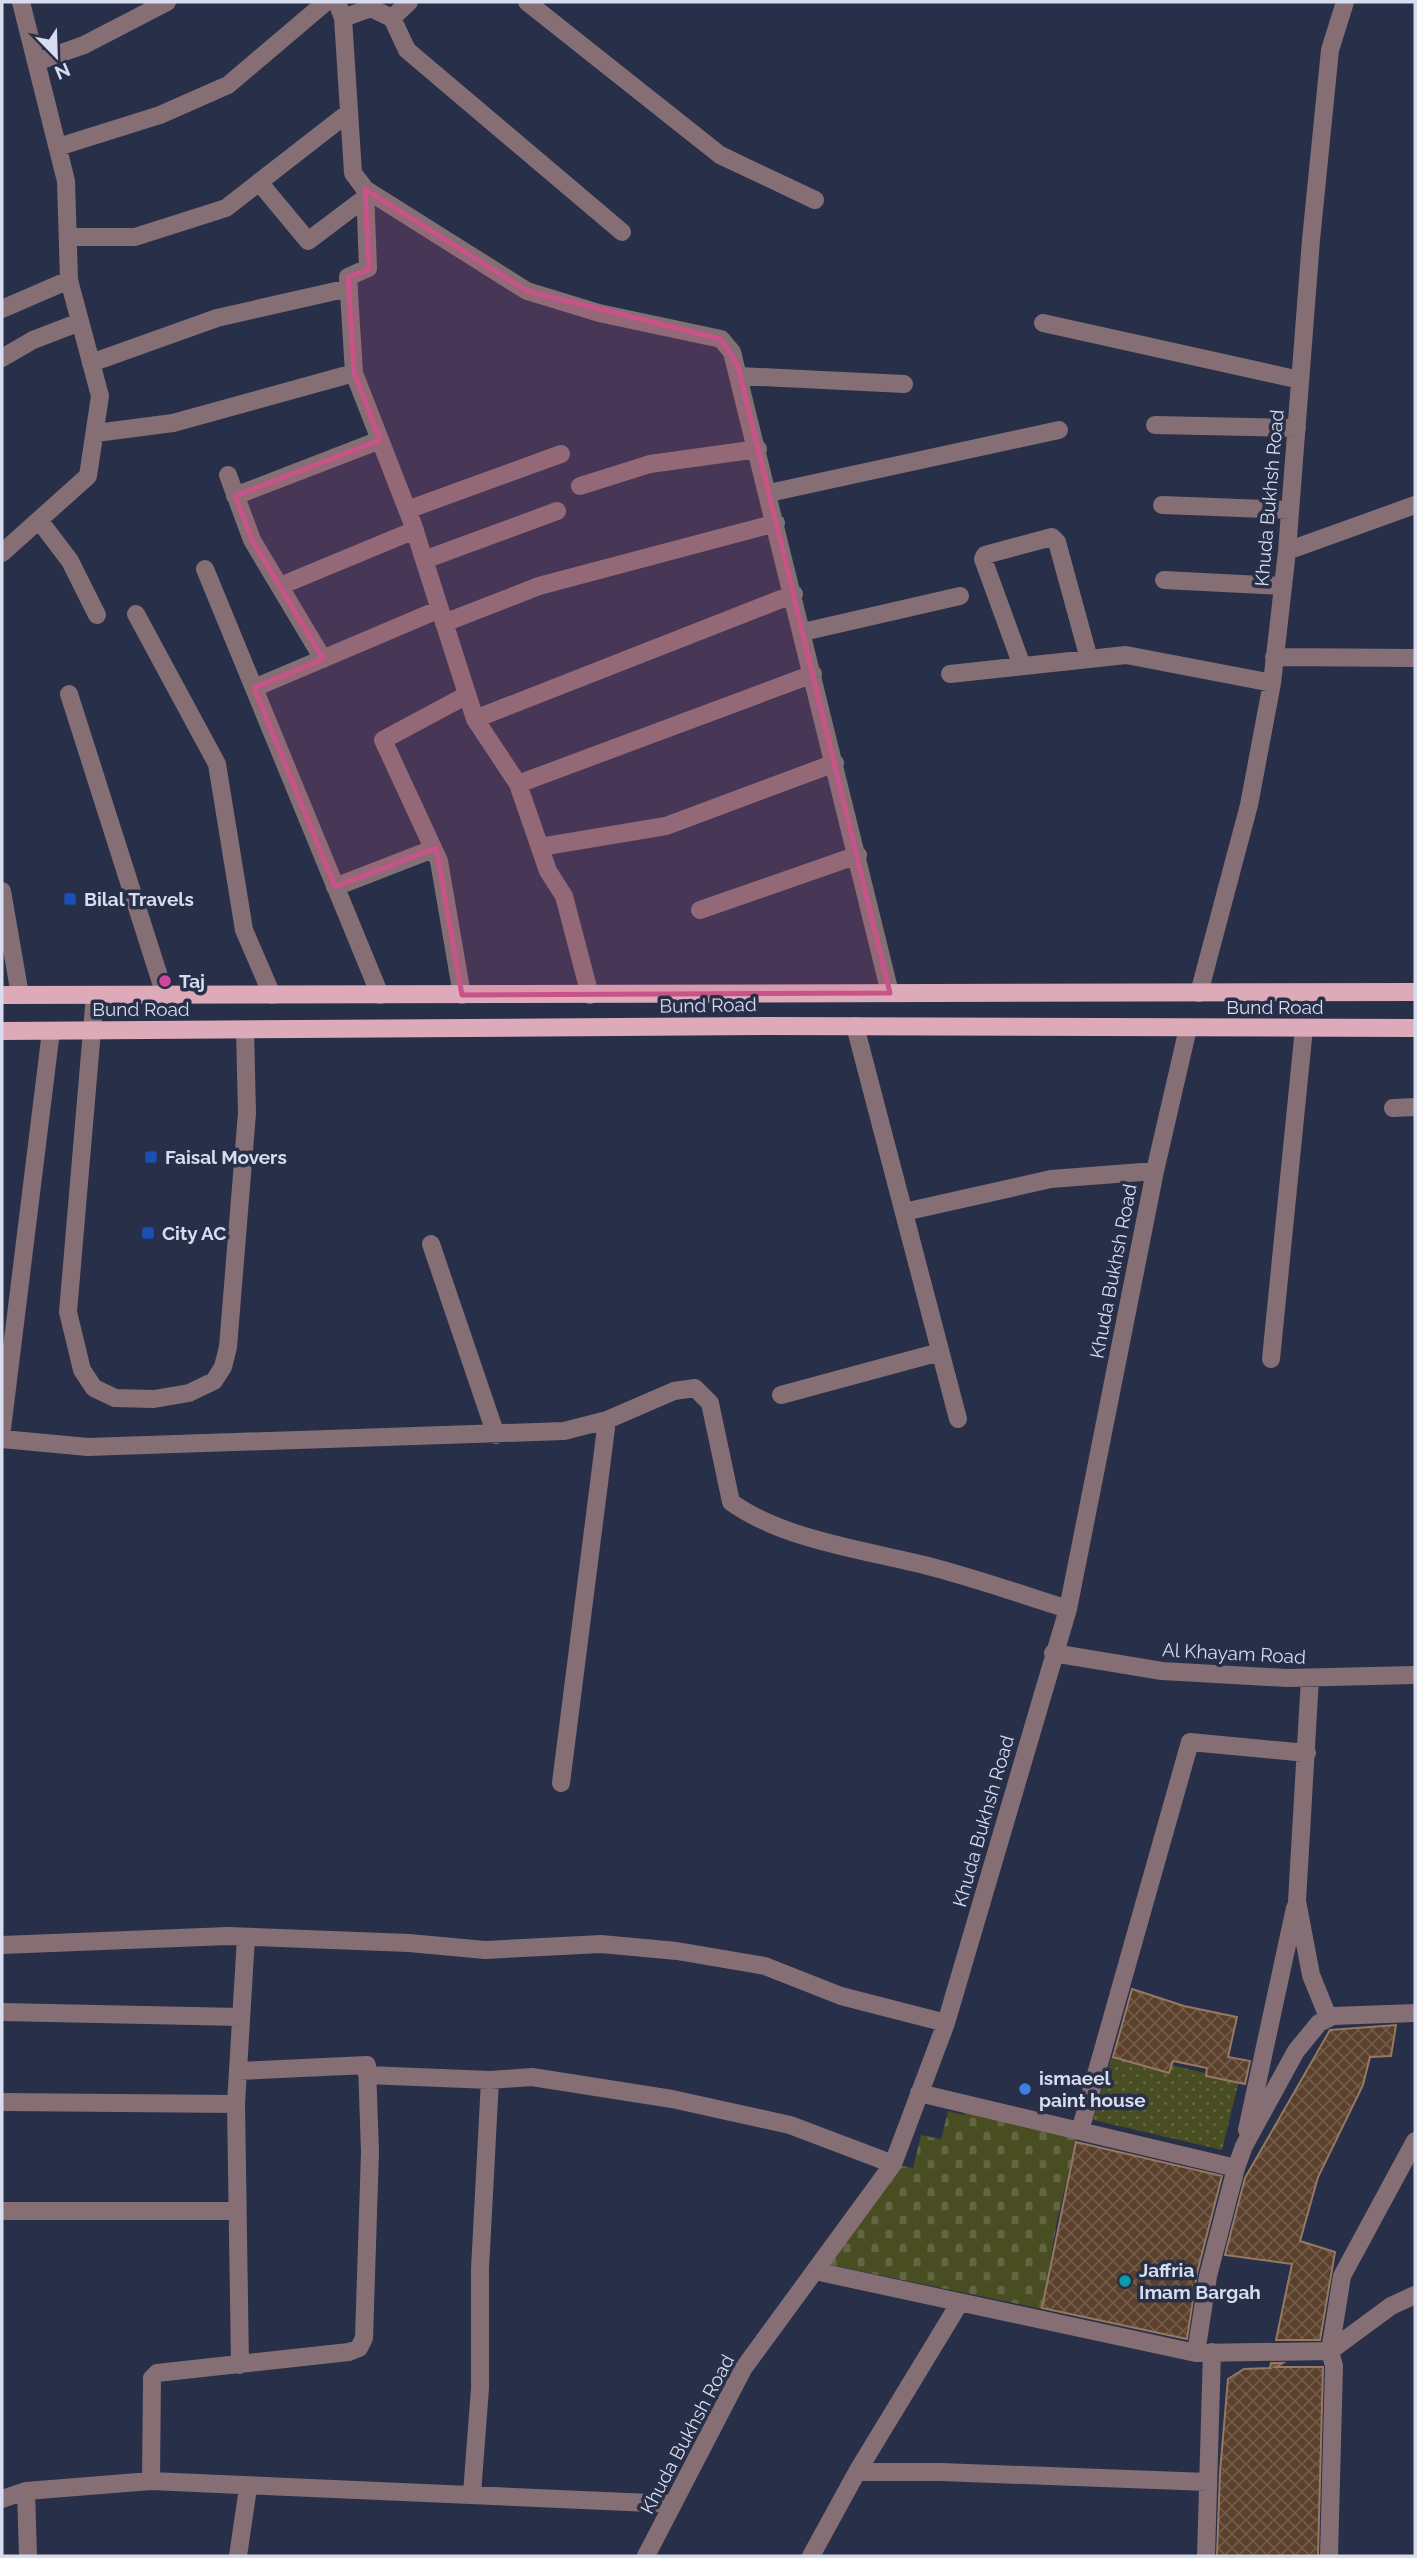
<svg xmlns="http://www.w3.org/2000/svg" width="1417" height="2558" viewBox="0 0 1417 2558" font-family="Raleway,sans-serif">
	<style>
		.cemetery { fill: url(#cemetery-stones) }
		.park { fill: url(#park-dots) }
		.building { fill: url(#building-cross-hatch); stroke: #967863; stroke-width: 2 }
		.lines { fill: none; stroke-linecap: round; stroke-linejoin: round }
		.minor { stroke: #866e75; stroke-width: 18 }
		.major { stroke: #dcaab9; stroke-width: 18 }
		.marked { fill: #c85387; fill-opacity: 0.2; stroke: #c85387; stroke-width: 5; stroke-linejoin: round }
		.transit-dot { fill: #1a4fb4; stroke: #272f49; stroke-width: 2.5 }
		.hotel-dot { fill: #d1479c; stroke: #272f49; stroke-width: 2.5 }
		.shop-dot { fill: #3f7fe0; stroke: #272f49; stroke-width: 2.5 }
		.culture-dot { fill: #0f9aa8; stroke: #272f49; stroke-width: 2.5 }
		.labels { text-anchor: middle; dominant-baseline: central; stroke-width: 7; stroke-linejoin: round; paint-order: stroke }
		.street-label { font-size: 19px; fill: #d7ddee; stroke: #272f49 }
		.poi-label { font-size: 19px; font-weight: bold; fill: #d7ddee; stroke: #272f49; text-anchor: start }
	</style>
	<defs>
		<pattern id="cemetery-stones" width="16" height="16" patternUnits="userSpaceOnUse" patternTransform="scale(1.75)"><rect width="16" height="16" fill="#484d22"/><path d="M2 7V4a2 2 0 0 1 4 0v3zM10 15v-3a2 2 0 0 1 4 0v3z" fill="#626642"/></pattern>
		<pattern id="park-dots" width="8" height="8" patternUnits="userSpaceOnUse" patternTransform="scale(1.75)"><rect width="8" height="8" fill="#484d22"/><path d="M2 2h.1M6 6h.1" fill="none" stroke="#626642" stroke-width="1.8" stroke-linecap="round"/></pattern>
		<pattern id="building-cross-hatch" width="8" height="8" patternUnits="userSpaceOnUse" patternTransform="scale(1.75)"><rect width="8" height="8" fill="#5b402c"/><path d="M0 0l8 8M0 8l8-8" fill="none" stroke="#725b4b"/></pattern>
	</defs>
	<rect width="100%" height="100%" fill="#272f49"/>
	<path class="cemetery" d="M 966,2107 L 1078,2132 L 1057,2221 L 1042,2309 L 821,2263 L 893,2164 L 913,2168 L 921,2135 L 941,2139 L 948,2111 L 964,2115 Z"/>
	<path class="park" d="M 1112,2056 L 1169,2073 L 1171,2065 L 1239,2081 L 1222,2150 L 1093,2120 Z"/>
	<path class="building" d="M 1132,1989 L 1184,2006 L 1237,2017 L 1228,2057 L 1250,2061 L 1245,2084 L 1206,2076 L 1207,2068 L 1173,2061 L 1169,2073 L 1113,2057 Z
		M 1396,2025 L 1391,2056 L 1370,2057 L 1363,2085 L 1318,2177 L 1300,2241 L 1335,2252 L 1320,2340 L 1276,2340 L 1292,2264 L 1225,2255 L 1245,2178 L 1330,2030 Z
		M 1076,2142 L 1222,2176 L 1197,2273 L 1187,2339 L 1042,2308 Z
		M 1271,2363 L 1283,2363 L 1276,2367 L 1323,2367 L 1318,2556 L 1217,2556 L 1220,2472 L 1228,2379 L 1244,2369 L 1270,2368 Z"/>
	<g class="lines">
		<path class="minor" d="M 337,2 L 343,18 L 353,173 L 365,189 L 527,291 L 599,313 L 721,339 L 732,352 L 890,993
			M 527,2 L 720,155 L 815,200
			M 343,18 L 371,8 L 392,18 L 409,2
			M 392,18 L 407,50 L 622,232
			M 36,62 L 84,45 L 167,2
			M 58,147 L 160,115 L 228,85 L 326,2
			M 259,182 L 308,241 L 365,198
			M 365,189 L 368,268 L 348,277 L 354,373 L 412,522 L 475,719 L 518,784 L 548,871 L 564,896 L 590,995
			M 68,237 L 135,237 L 226,208 L 348,113
			M 2,309 L 69,280
			M 1043,323 L 1300,380
			M 2,358 L 33,340 L 80,322
			M 91,363 L 217,318 L 349,288
			M 740,376 L 904,384
			M 1155,425 L 1297,428
			M 96,433 L 173,423 L 354,373
			M 228,475 L 252,540 L 323,659
			M 580,486 L 650,464 L 758,449
			M 769,493 L 1059,430
			M 235,496 L 380,440
			M 1162,505 L 1290,510
			M 407,510 L 561,454
			M 39,520 L 70,561 L 97,615
			M 1287,551 L 1415,505
			M 2,553 L 88,476 L 100,396 L 69,280 L 66,181 L 21,2
			M 424,560 L 557,511
			M 205,569 L 380,995
			M 1164,580 L 1283,586
			M 280,586 L 415,530
			M 136,614 L 217,764 L 244,930 L 272,995
			M 444,623 L 539,586 L 776,523
			M 803,632 L 960,596
			M 1274,657 L 1415,658
			M 1022,666 L 983,559 L 985,555 L 1052,537 L 1057,542 L 1089,659
			M 950,674 L 1126,655 L 1272,683
			M 254,688 L 440,609
			M 69,694 L 165,995
			M 475,719 L 794,594
			M 518,784 L 813,674
			M 540,847 L 666,826 L 835,763
			M 335,887 L 433,849
			M 2,891 L 20,995
			M 700,910 L 858,855
			M 1199,993 L 1249,805 L 1272,683 L 1287,551 L 1311,240 L 1330,50 L 1345,2
			M 95,995 L 68,1312 L 82,1370 L 94,1388 L 115,1398 L 154,1399 L 189,1393 L 214,1381 L 223,1367 L 228,1347 L 247,1113 L 245,1030
			M 462,995 L 439,861 L 383,740 L 467,695
			M 855,1026 L 958,1419
			M 1393,1108 L 1415,1107
			M 904,1212 L 1051,1179 L 1155,1171
			M 431,1244 L 496,1435
			M 1271,1359 L 1304,1028
			M 781,1395 L 940,1352
			M 2,1429 L 51,1031
			M 2,1439 L 88,1447 L 564,1431 L 607,1420 L 674,1391 L 695,1388 L 710,1403 L 731,1502 C 782,1539 863,1550 924,1565 C 972,1577 1020,1594 1068,1609
			M 1053,1653 L 1162,1671 L 1287,1678 L 1415,1675
			M 1310,1678 L 1297,1901 L 1311,1975 L 1328,2017
			M 561,1783 L 607,1420
			M 2,1945 L 228,1936 L 409,1943 L 485,1950 L 601,1944 L 677,1951 L 765,1966 L 841,1996 L 946,2023
			M 2,2012 L 241,2017
			M 367,2075 L 490,2080 L 532,2077 L 672,2099 L 790,2125 L 893,2164
			M 919,2093 L 1236,2168
			M 2,2102 L 236,2104
			M 1247,2130 L 1295,1908
			M 1080,2131 L 1190,1742 L 1307,1753
			M 2,2211 L 237,2211
			M 824,2273 L 1196,2353 L 1330,2351 L 1391,2306 L 1415,2295
			M 1196,2353 L 1208,2276 L 1236,2168 L 1244,2146 L 1296,2051 L 1319,2023 L 1333,2016 L 1415,2013
			M 240,2365 L 236,2104 L 246,1937
			M 857,2472 L 941,2472 L 1208,2482
			M 151,2481 L 152,2378 L 157,2373 L 349,2352 L 359,2348 L 364,2338 L 370,2152 L 367,2065 L 238,2071
			M 26,2491 L 28,2556
			M 472,2494 L 480,2388 L 480,2269 L 490,2080
			M 2,2499 L 26,2491 L 151,2481 L 673,2504
			M 238,2556 L 248,2488
			M 646,2556 L 743,2369 L 893,2164 L 946,2023 L 1068,1609 L 1155,1171 L 1188,1028
			M 811,2556 L 857,2472 L 959,2304
			M 1206,2556 L 1212,2352
			M 1329,2556 L 1334,2366 L 1330,2351 L 1342,2276 L 1415,2141"/>
		<path class="major" d="M 2,995 L 1415,992
			M 2,1031 L 766,1026 L 1415,1028"/>
	</g>
	<path class="marked" d="M 365,189 L 527,291 L 721,339 L 738,366 L 890,993 L 462,995 L 436,848 L 335,887 L 254,688 L 323,659 L 252,540 L 235,496 L 380,440 L 354,373 L 348,277 L 369,269 Z"/>
	<g class="transit-dot">
		<rect x="63" y="892" width="14" height="14" rx="3.5"/>
		<rect x="144" y="1150" width="14" height="14" rx="3.5"/>
		<rect x="141" y="1226" width="14" height="14" rx="3.5"/>
	</g>
	<circle class="hotel-dot" cx="165" cy="981" r="7"/>
	<circle class="shop-dot" cx="1025" cy="2089" r="7"/>
	<circle class="culture-dot" cx="1125" cy="2281" r="7"/>
	<g class="labels">
		<g class="street-label">
			<text transform="translate(1269 498) rotate(-85)">Khuda Bukhsh Road</text>
			<text transform="translate(708 1005) rotate(-1)">Bund Road</text>
			<text x="1275" y="1007">Bund Road</text>
			<text x="141" y="1009">Bund Road</text>
			<text transform="translate(1113 1271) rotate(-79)">Khuda Bukhsh Road</text>
			<text transform="translate(1234 1653) rotate(3)">Al Khayam Road</text>
			<text transform="translate(983 1821) rotate(-74)">Khuda Bukhsh Road</text>
			<text transform="translate(687 2434) rotate(-62)">Khuda Bukhsh Road</text>
		</g>
		<g class="poi-label">
			<text x="84" y="899">Bilal Travels</text>
			<text x="179" y="981">Taj</text>
			<text x="165" y="1157">Faisal Movers</text>
			<text x="162" y="1233">City AC</text>
			<text x="1039" y="2078">ismaeel<tspan x="1039" dy="22">paint house</tspan></text>
			<text x="1139" y="2270">Jaffria<tspan x="1139" dy="22">Imam Bargah</tspan></text>
		</g>
	</g>
	<rect width="1417" height="2558" fill="none" stroke="#d7ddee" stroke-width="7"/>
	<g transform="translate(56 56) rotate(157)" stroke="#272f49" stroke-width="5" paint-order="stroke">
	<path d="M0-5L12 26L0 18L-12 26Z" fill="#d7ddee"/>
	<text y="-10" font-size="19" font-weight="bold" text-anchor="middle" fill="#d7ddee">N</text>
	</g>
</svg>
